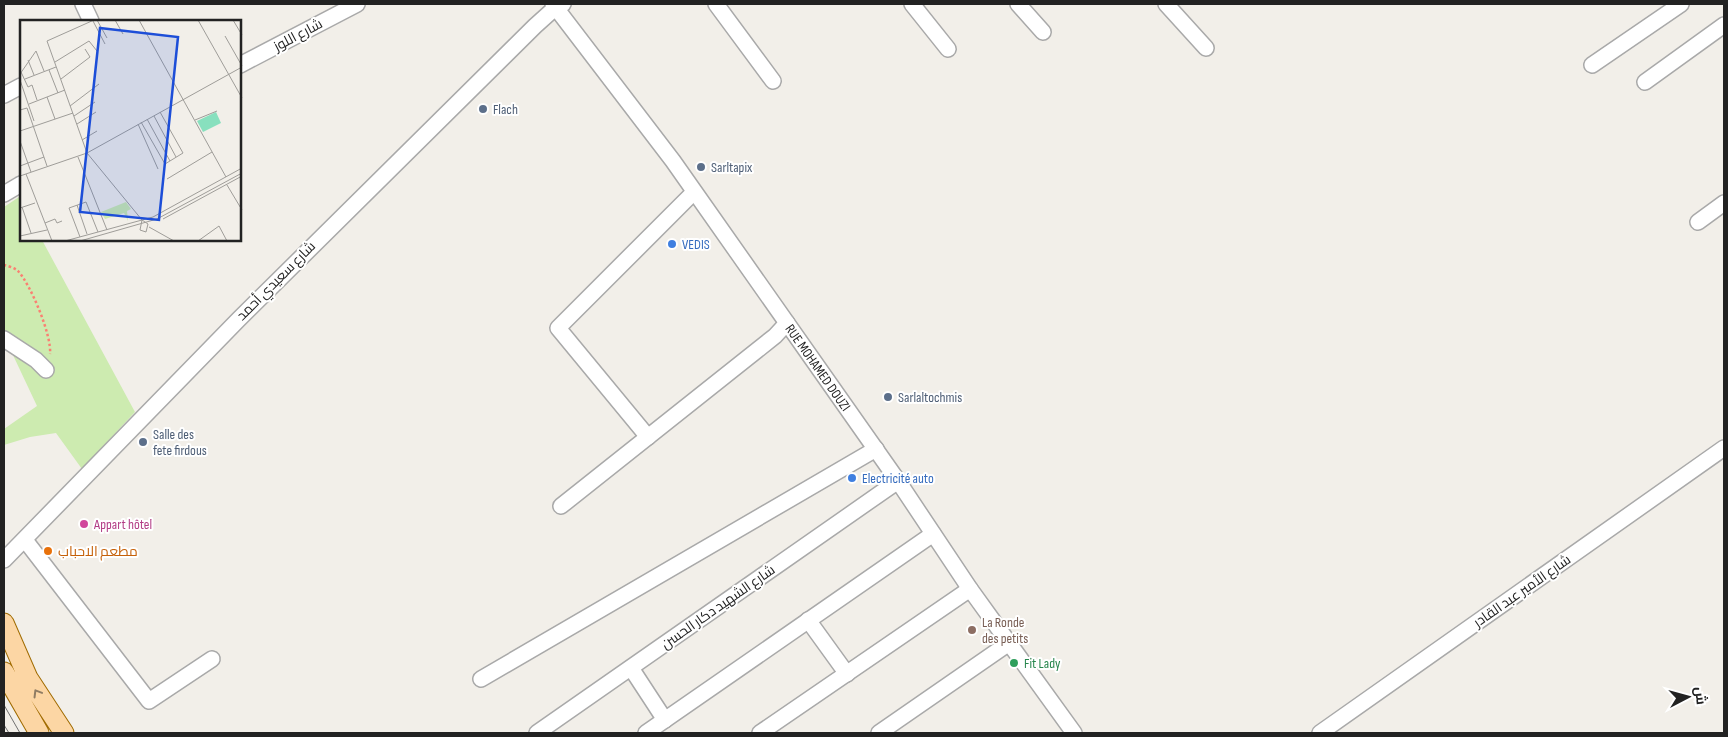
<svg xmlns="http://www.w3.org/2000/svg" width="1728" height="737" viewBox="0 0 1728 737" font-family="'Sofia Sans Condensed',Cairo,sans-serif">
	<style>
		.grass { fill: #cdebb0 }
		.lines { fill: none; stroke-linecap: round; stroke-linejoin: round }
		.minor-casing { stroke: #a9a9a9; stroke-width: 18 }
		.major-casing { stroke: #a06b00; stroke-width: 21 }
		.path { stroke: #fa8072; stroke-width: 2.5; stroke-dasharray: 2.5 2.5; stroke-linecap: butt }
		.minor { stroke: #fff; stroke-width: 15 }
		.major { stroke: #fcd6a4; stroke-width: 19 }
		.tram { stroke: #707070; stroke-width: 1 }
		.oneway { stroke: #8f7c63 }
		.service-dot { fill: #5c6f8a; stroke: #fff; stroke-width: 2 }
		.shop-dot { fill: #3f7fe0; stroke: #fff; stroke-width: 2 }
		.hotel-dot { fill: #d1479c; stroke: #fff; stroke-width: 2 }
		.food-dot { fill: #e8710a; stroke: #fff; stroke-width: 2 }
		.education-dot { fill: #8d6e63; stroke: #fff; stroke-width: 2 }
		.leisure-dot { fill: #2e9e5b; stroke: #fff; stroke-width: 2 }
		.labels { text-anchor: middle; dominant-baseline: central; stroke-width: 4; stroke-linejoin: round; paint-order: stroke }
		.street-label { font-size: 14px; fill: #222; stroke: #fff }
		.service-label { font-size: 14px; fill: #4e5e75; stroke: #fff; text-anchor: start }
		.shop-label { font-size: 14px; fill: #366cbe; stroke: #fff; text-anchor: start }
		.hotel-label { font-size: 14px; fill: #b23c85; stroke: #fff; text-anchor: start }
		.food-label { font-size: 14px; fill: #c56008; stroke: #fff; text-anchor: start }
		.education-label { font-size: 14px; fill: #785e54; stroke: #fff; text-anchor: start }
		.leisure-label { font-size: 14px; fill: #27864d; stroke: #fff; text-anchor: start }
		.inset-road { fill: none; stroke: #9f9d99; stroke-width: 1 }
		.view { fill: #1d4ed8; fill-opacity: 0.15; stroke: #1d4ed8; stroke-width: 2.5 }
		.inset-edge { fill: none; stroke: #222; stroke-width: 2.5 }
	</style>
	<rect width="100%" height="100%" fill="#f2efe9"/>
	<path class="grass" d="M 19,197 L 21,240 L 42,240 L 135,412 L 82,469 L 56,433 L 30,437 L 4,445 L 4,429 L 37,406 L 4,336 L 4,207 Z"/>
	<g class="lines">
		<g class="minor-casing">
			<g id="minor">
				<path d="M 83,4 L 91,21"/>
				<path id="s1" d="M 553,4 L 673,161 L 898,481 L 970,589 L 1074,733"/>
				<path d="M 716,4 L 773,81"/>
				<path d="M 912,4 L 948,49"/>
				<path d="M 1018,4 L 1043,32"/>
				<path d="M 1166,4 L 1206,48"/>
				<path d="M 240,65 L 357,4"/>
				<path d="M 1592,65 L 1681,4"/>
				<path d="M 1645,82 L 1724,25"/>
				<path d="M 4,95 L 21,86"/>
				<path d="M 4,194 L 21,184"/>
				<path d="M 1698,222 L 1724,203"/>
				<path d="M 4,339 L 36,360 L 46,370"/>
				<path d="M 648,437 L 558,328 L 694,192"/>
				<path d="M 561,506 L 775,336 L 787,323"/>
				<path d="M 25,540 L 149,701 L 212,659"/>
				<path d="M 4,560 L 239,319 L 535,26 L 555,8 L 563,4"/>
				<path d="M 808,620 L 847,674"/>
				<path d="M 631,668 L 665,720"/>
				<path d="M 481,679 L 876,449"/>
				<path d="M 537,733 L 898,481"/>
				<path d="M 646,733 L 933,534"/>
				<path d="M 760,733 L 970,589"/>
				<path d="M 879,733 L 1009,643"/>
				<path d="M 1320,733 L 1724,448"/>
			</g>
		</g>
		<g class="major-casing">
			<path id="major" d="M 4,623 L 28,678 L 64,733
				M 4,672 L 39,733"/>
		</g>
		<path class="path" d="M 4,265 C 8,266 15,268 18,271 C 31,285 52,336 50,354"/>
		<use href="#minor" class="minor"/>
		<use href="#major" class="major"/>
		<path class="tram" d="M 4,705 L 20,733
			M 4,725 L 9,733"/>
	</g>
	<defs><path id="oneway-chevron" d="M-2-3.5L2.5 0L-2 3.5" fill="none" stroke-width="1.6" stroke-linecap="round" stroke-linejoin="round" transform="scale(1.25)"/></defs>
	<use class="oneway" href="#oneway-chevron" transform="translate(37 693) rotate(-121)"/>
	<g class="service-dot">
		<circle cx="483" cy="109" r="5"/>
		<circle cx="701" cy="167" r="5"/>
		<circle cx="888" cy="397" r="5"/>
		<circle cx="143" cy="442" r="5"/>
	</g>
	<g class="shop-dot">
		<circle cx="672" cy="244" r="5"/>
		<circle cx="852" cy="478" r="5"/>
	</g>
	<circle class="hotel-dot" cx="84" cy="524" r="5"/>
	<circle class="food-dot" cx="48" cy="551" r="5"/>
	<circle class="education-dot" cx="972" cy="630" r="5"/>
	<circle class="leisure-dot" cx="1014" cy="663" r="5"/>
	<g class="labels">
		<g class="street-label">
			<text transform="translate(298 35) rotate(-28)">شارع اللوز</text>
			<text transform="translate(276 281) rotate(-45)">شارع سعيدي أحمد</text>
			<text stroke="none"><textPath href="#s1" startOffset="450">RUE MOHAMED DOUZI</textPath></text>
			<text transform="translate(1522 591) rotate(-35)">شارع الأمير عبد القادر</text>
			<text transform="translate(718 607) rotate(-35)">شارع الشهيد دكار الحسن</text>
		</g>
		<g class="service-label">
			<text x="493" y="109">Flach</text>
			<text x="711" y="167">Sarltapix</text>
			<text x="898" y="397">Sarlaltochmis</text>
			<text x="153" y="434">Salle des<tspan x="153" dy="16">fete firdous</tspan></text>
		</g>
		<g class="shop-label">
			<text x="682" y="244">VEDIS</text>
			<text x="862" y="478">Electricité auto</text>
		</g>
		<g class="hotel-label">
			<text x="94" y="524">Appart hôtel</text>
		</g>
		<g class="food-label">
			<text x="58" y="551">مطعم الاحباب</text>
		</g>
		<g class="education-label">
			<text x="982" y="622">La Ronde<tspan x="982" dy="16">des petits</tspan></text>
		</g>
		<g class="leisure-label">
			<text x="1024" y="663">Fit Lady</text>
		</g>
	</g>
	<g transform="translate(20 20)">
		<rect width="221" height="221" fill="#f2efe9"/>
		<path d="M 106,182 L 111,189 L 107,191 L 108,201 L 104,193 L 85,199 L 81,192 Z" fill="#cdebb0"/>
		<path d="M 196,92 L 201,103 L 183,112 L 177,101 Z" fill="#88e0be"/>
		<path class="inset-road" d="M 74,0 L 27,21 L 67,133 L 122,200M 77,0 L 87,18M 95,0 L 103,14M 119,0 L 206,157M 178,0 L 222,78M 213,0 L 222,15M 73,1 L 85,24M 205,16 L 222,46M 8,40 L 14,55M 35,42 L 69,21 L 77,31M 29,50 L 38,73M 1,52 L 8,67 L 12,65 L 17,80M 0,54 L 16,31 L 24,51M 5,59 L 36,47M 41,59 L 70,37 L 65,29M 0,60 L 14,101M 27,77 L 35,99M 9,84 L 45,70M 50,86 L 79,64M 0,90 L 7,88 L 27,146M 54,96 L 75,82M 134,96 L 156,137M 127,99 L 150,141M 175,100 L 197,91M 121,102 L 145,144 L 163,133 L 140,92M 57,104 L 76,92M 118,104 L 138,149M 0,111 L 53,93M 62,120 L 77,111M 0,121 L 11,152M 58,137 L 87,210M 0,146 L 24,137M 6,154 L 32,221M 0,156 L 67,133 L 222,47M 147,159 L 192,132M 207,165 L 222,190M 57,185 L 67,214M 2,187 L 11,213M 0,188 L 15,183M 143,199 L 222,156M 122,200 L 120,210 L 126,212 L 128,204 L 122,200M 25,203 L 35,199 L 37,203 L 42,201M 129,207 L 154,221M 0,216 L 27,210M 60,217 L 49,188 L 66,182 L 78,212M 45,221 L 133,197 L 222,148M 60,221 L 137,199 L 222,153M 178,221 L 199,206 L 207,221"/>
		<path class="view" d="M 80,8 L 158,17 L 139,200 L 60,192 Z"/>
		<rect width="221" height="221" class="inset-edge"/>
	</g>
	<rect width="1728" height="737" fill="none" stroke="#222222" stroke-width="10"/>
	<g transform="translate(1688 697) rotate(84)" stroke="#ffffff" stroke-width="4" paint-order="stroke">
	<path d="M0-4L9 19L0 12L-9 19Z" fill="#222222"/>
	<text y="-8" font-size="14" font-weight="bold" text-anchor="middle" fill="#222222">ش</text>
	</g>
</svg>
